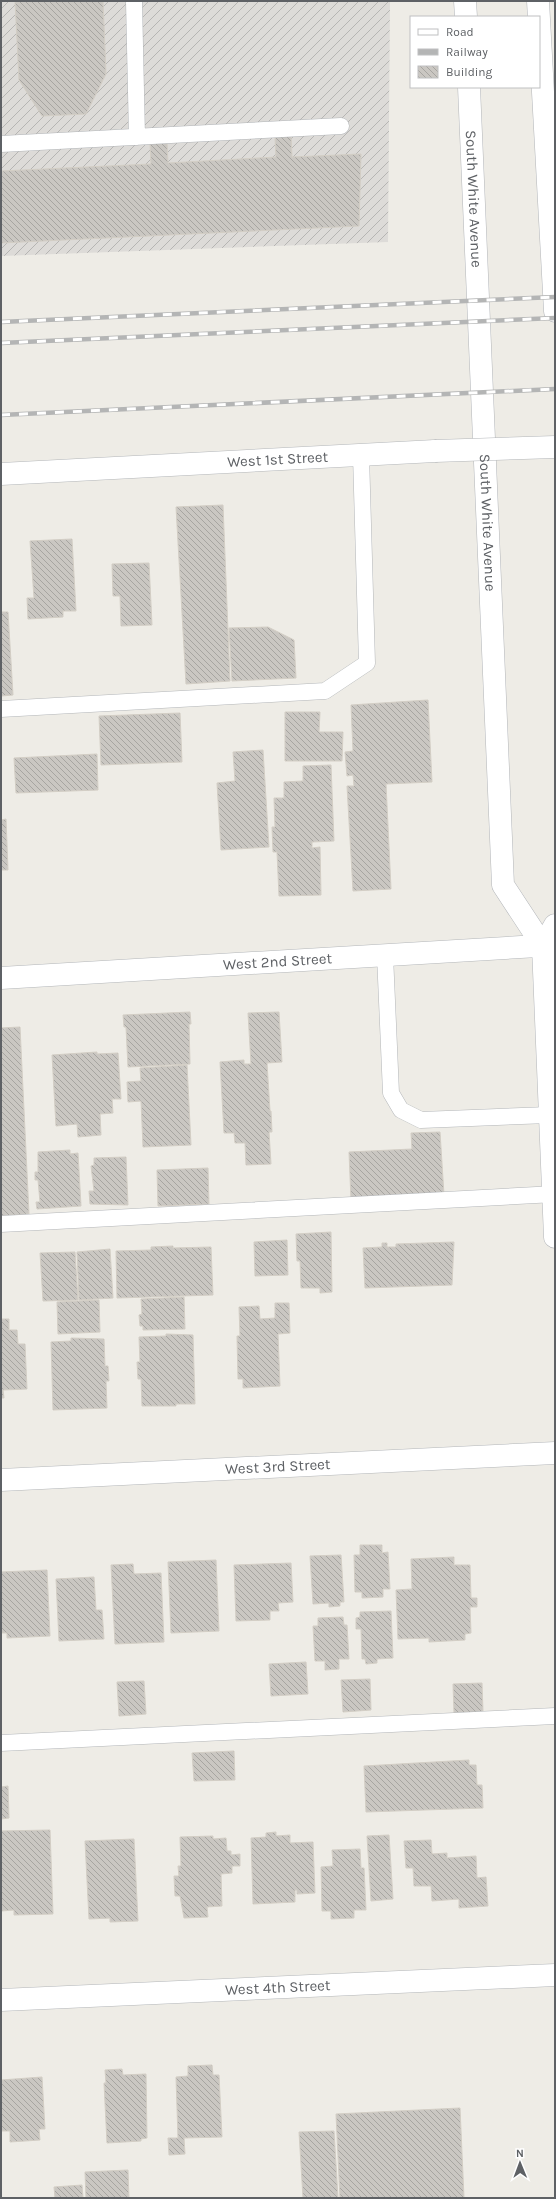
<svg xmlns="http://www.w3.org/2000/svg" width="556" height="2199" viewBox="0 0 556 2199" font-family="Karla,sans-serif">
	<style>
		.industrial { fill: url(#industrial-furrows) }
		.building { fill: url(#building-back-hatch); stroke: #d3cec5 }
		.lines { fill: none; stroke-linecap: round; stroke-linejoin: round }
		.lane-casing { stroke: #b3b6b9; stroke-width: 17 }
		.street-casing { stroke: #b3b6b9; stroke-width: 23 }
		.secondary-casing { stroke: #b2b5b9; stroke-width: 23 }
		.lane { stroke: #fff; stroke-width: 16 }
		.street { stroke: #fff; stroke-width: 22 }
		.secondary { stroke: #fff; stroke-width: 22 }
		.rail-casing { stroke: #b4b5b5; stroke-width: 4.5 }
		.rail { stroke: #fff; stroke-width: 3; stroke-dasharray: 9; stroke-linecap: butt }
		.street-bridge-casing { stroke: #b3b6b9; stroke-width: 23; stroke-linecap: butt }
		.street-bridge { stroke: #fff; stroke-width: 22 }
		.labels { text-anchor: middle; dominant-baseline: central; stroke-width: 3; stroke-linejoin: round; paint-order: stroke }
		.street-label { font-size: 15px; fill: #5e6165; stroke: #fff }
	</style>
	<defs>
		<pattern id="industrial-furrows" width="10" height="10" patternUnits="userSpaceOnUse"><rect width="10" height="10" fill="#dddbd8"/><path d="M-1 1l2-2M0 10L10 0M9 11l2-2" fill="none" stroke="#b6b5b3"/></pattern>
		<pattern id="building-back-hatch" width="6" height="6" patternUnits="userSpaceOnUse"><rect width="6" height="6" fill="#cac7c2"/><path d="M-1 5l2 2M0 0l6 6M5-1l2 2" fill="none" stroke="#a7a5a1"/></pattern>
	</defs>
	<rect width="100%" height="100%" fill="#eeece6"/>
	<path class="industrial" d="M 1,1 L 390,1 L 388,242 L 1,256 Z"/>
	<path class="building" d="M 15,1 L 103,1 L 106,74 L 86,114 L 42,116 L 19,80 Z
		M 291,136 L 292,157 L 361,154 L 359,226 L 1,243 L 1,171 L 151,164 L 150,143 L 167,142 L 168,163 L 276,157 L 275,137 Z
		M 223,505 L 230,681 L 186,684 L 176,507 Z
		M 72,539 L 76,611 L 63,611 L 63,617 L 28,619 L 27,598 L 34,598 L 30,541 Z
		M 149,563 L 152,625 L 121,626 L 120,596 L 113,596 L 112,564 Z
		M 1,612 L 8,612 L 13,695 L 1,696 Z
		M 268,627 L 294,640 L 296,678 L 232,681 L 229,628 Z
		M 428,700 L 432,782 L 386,784 L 391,889 L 353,891 L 347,786 L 354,786 L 353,775 L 347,776 L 345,752 L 353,751 L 351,705 Z
		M 285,712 L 320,712 L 319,732 L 343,732 L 342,761 L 285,761 Z
		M 180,713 L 182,762 L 101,765 L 99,716 Z
		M 263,750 L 269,847 L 221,850 L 217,783 L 235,781 L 233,752 Z
		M 97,754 L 98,790 L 16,793 L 14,758 Z
		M 331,765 L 334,841 L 312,842 L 312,848 L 320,847 L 321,895 L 279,896 L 277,852 L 273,852 L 272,827 L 275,827 L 274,798 L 284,798 L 284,782 L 303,781 L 303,766 Z
		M 6,819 L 8,870 L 1,870 L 1,820 Z
		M 190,1012 L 191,1024 L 189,1024 L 190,1064 L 128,1067 L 126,1027 L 124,1027 L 123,1015 Z
		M 279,1012 L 282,1062 L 267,1063 L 270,1111 L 271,1111 L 272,1132 L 269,1132 L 271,1164 L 246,1165 L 245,1143 L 235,1143 L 234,1133 L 224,1133 L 220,1062 L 244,1060 L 244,1064 L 251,1064 L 248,1013 Z
		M 20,1027 L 29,1214 L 1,1216 L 1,1028 Z
		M 97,1052 L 97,1054 L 118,1053 L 121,1099 L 112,1099 L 113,1113 L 100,1114 L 101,1135 L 78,1137 L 77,1124 L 56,1126 L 52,1055 Z
		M 187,1065 L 191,1145 L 143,1147 L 141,1101 L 128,1102 L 127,1082 L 141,1081 L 140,1068 Z
		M 440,1132 L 444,1195 L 351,1200 L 349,1152 L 412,1149 L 411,1133 Z
		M 70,1150 L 70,1154 L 78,1153 L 81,1206 L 37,1209 L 36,1202 L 40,1202 L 38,1180 L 35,1180 L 35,1172 L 38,1172 L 38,1152 Z
		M 126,1157 L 128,1205 L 90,1204 L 89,1191 L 94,1191 L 91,1166 L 94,1165 L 94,1158 Z
		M 208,1168 L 209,1204 L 158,1206 L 157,1170 Z
		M 331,1232 L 332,1292 L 320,1293 L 320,1288 L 301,1288 L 300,1261 L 297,1261 L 296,1234 Z
		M 287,1240 L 288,1275 L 255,1276 L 254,1242 Z
		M 454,1242 L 452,1285 L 365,1288 L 363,1248 L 382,1247 L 382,1243 L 387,1243 L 387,1247 L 396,1247 L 396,1244 Z
		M 173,1246 L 173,1248 L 211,1247 L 213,1295 L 117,1298 L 116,1251 L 151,1250 L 151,1247 Z
		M 110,1249 L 113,1298 L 79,1300 L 77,1252 Z
		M 75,1252 L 78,1300 L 43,1301 L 40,1253 Z
		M 184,1297 L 185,1329 L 143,1330 L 143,1326 L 140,1326 L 139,1315 L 142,1314 L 141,1299 Z
		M 99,1300 L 100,1332 L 58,1334 L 57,1302 Z
		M 275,1303 L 289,1303 L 290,1333 L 278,1334 L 280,1386 L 243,1388 L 243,1379 L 238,1379 L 237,1336 L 240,1336 L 239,1307 L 259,1306 L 260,1319 L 275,1318 Z
		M 1,1319 L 9,1319 L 9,1330 L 17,1330 L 18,1344 L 25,1344 L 27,1389 L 3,1390 L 4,1398 L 1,1398 Z
		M 166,1334 L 193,1335 L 195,1404 L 176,1404 L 176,1406 L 142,1406 L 141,1379 L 138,1379 L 137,1362 L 140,1362 L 139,1337 L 166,1336 Z
		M 71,1338 L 104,1339 L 105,1366 L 108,1366 L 109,1381 L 106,1381 L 107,1408 L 53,1410 L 51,1342 L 71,1341 Z
		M 360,1545 L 382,1545 L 382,1553 L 388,1552 L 390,1589 L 383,1589 L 383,1597 L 362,1598 L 362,1592 L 355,1592 L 354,1555 L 360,1555 Z
		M 341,1555 L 344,1602 L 340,1602 L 340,1606 L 329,1607 L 329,1603 L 313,1604 L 310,1556 Z
		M 454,1557 L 454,1565 L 470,1565 L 471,1598 L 477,1598 L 477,1607 L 470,1607 L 471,1633 L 465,1634 L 465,1640 L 429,1642 L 429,1638 L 398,1639 L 396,1590 L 412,1589 L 411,1559 Z
		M 216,1560 L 219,1631 L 171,1633 L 168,1562 Z
		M 291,1563 L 293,1602 L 278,1603 L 279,1611 L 270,1611 L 270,1620 L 236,1621 L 234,1565 Z
		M 133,1564 L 134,1574 L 161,1573 L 164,1642 L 115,1644 L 111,1565 Z
		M 47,1570 L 50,1636 L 7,1638 L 7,1633 L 1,1633 L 1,1572 Z
		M 94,1577 L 96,1610 L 102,1610 L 104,1639 L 59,1641 L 56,1579 Z
		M 391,1611 L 393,1658 L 377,1659 L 377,1663 L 366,1664 L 365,1659 L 362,1659 L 361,1629 L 356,1629 L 356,1618 L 360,1617 L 360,1612 Z
		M 343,1617 L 344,1625 L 347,1625 L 349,1659 L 339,1659 L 339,1669 L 325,1670 L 325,1661 L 315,1661 L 313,1626 L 318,1626 L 318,1618 Z
		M 306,1662 L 308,1694 L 271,1696 L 269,1664 Z
		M 370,1679 L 371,1710 L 343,1712 L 341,1680 Z
		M 144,1681 L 146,1714 L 119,1716 L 117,1682 Z
		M 482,1683 L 483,1712 L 454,1713 L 453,1684 Z
		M 234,1751 L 235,1780 L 194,1781 L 192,1753 Z
		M 469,1760 L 469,1765 L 476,1765 L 477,1785 L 482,1785 L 483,1808 L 366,1812 L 364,1766 Z
		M 8,1786 L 9,1818 L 1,1819 L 1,1787 Z
		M 50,1830 L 53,1914 L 14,1915 L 14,1910 L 1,1911 L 1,1831 Z
		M 276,1832 L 276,1836 L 290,1835 L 290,1843 L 313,1842 L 315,1893 L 297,1894 L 297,1890 L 295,1890 L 295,1902 L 253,1904 L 251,1838 L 266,1837 L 266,1833 Z
		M 389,1835 L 393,1899 L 371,1901 L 367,1836 Z
		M 213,1836 L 213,1839 L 226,1838 L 227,1851 L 231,1851 L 231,1855 L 240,1854 L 240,1866 L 232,1866 L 232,1873 L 221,1874 L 222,1906 L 207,1907 L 208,1917 L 184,1918 L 180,1896 L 175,1896 L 174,1876 L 179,1876 L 178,1866 L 181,1866 L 180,1837 Z
		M 134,1839 L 138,1921 L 110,1922 L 110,1918 L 89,1919 L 85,1841 Z
		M 431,1840 L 432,1854 L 447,1853 L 447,1858 L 476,1856 L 477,1878 L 486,1877 L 488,1906 L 459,1908 L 459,1899 L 432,1901 L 431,1886 L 414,1886 L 413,1868 L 406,1868 L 404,1841 Z
		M 360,1849 L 361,1868 L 364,1868 L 366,1910 L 354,1910 L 354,1918 L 331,1919 L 331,1911 L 322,1911 L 321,1867 L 333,1866 L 332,1850 Z
		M 212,2065 L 213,2075 L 219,2075 L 222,2137 L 184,2138 L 185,2154 L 169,2155 L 168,2138 L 178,2138 L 176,2077 L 188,2076 L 188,2066 Z
		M 122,2069 L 123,2075 L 146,2074 L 147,2138 L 141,2139 L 141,2141 L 107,2143 L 104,2083 L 106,2083 L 105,2070 Z
		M 42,2077 L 45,2129 L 39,2129 L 40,2140 L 10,2142 L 10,2131 L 1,2131 L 1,2080 Z
		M 460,2108 L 464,2198 L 340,2198 L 336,2114 Z
		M 334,2131 L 338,2198 L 303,2198 L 299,2132 Z
		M 128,2170 L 129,2198 L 86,2198 L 85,2172 Z
		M 82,2185 L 83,2198 L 55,2198 L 54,2187 Z"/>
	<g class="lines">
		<g class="lane-casing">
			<path id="lane" d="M 134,1 L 137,137
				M 1,144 L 341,126
				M 1,709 L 325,691 L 367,663 L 361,455
				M 385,955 L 391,1093 L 401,1110 L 421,1120 L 549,1115
				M 1,1224 L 555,1194
				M 1,1743 L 555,1716"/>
		</g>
		<g class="street-casing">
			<g id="street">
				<path id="s1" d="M 1,474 L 435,451"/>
				<path id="s2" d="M 1,978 L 555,945"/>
				<path id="s3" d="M 1,1480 L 555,1453"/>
				<path id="s4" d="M 1,2000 L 555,1975"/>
			</g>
		</g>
		<g class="secondary-casing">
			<g id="secondary">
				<path d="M 465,1 L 466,17"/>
				<path d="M 538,1 L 555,311"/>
				<path id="s5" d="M 469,87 L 503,885 L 543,946 L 555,1237"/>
				<path d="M 543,946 L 555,925"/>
			</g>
		</g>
		<use href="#lane" class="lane"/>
		<use href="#street" class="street"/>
		<use href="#secondary" class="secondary"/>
		<g class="rail-casing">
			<path id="rail" d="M 1,322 L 555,297
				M 1,343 L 555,318
				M 1,415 L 555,389"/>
		</g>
		<use href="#rail" class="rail"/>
		<g class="street-bridge-casing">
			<path id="street-bridge" d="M 435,451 L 555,447"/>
		</g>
		<use href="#street-bridge" class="street-bridge"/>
	</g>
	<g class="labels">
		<g class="street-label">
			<text stroke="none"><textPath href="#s5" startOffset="112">South White Avenue</textPath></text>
			<text stroke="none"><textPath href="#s1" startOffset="277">West 1st Street</textPath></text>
			<text stroke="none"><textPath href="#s5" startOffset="436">South White Avenue</textPath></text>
			<text stroke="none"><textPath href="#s2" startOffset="277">West 2nd Street</textPath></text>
			<text stroke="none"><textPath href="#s3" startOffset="277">West 3rd Street</textPath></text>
			<text stroke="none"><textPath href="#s4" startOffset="277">West 4th Street</textPath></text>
		</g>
	</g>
	<rect width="556" height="2199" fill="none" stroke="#5e6165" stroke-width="4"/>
	<rect x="410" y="16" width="130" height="72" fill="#ffffff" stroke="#bfc0c1"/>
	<rect x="418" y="29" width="20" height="6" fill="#ffffff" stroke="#bfc0c1"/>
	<text x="446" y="36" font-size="12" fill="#5e6165">Road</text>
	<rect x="418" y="49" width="20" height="6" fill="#b4b5b5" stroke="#bfc0c1"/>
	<text x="446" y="56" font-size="12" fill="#5e6165">Railway</text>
	<rect x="418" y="66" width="20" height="12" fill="url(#building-back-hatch)" stroke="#bfc0c1"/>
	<text x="446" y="76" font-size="12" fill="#5e6165">Building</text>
	<g transform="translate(520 2163) rotate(359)" stroke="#ffffff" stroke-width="3" paint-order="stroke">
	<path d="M0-3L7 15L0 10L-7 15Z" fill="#5e6165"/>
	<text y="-6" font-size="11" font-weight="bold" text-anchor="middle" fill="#5e6165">N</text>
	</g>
</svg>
